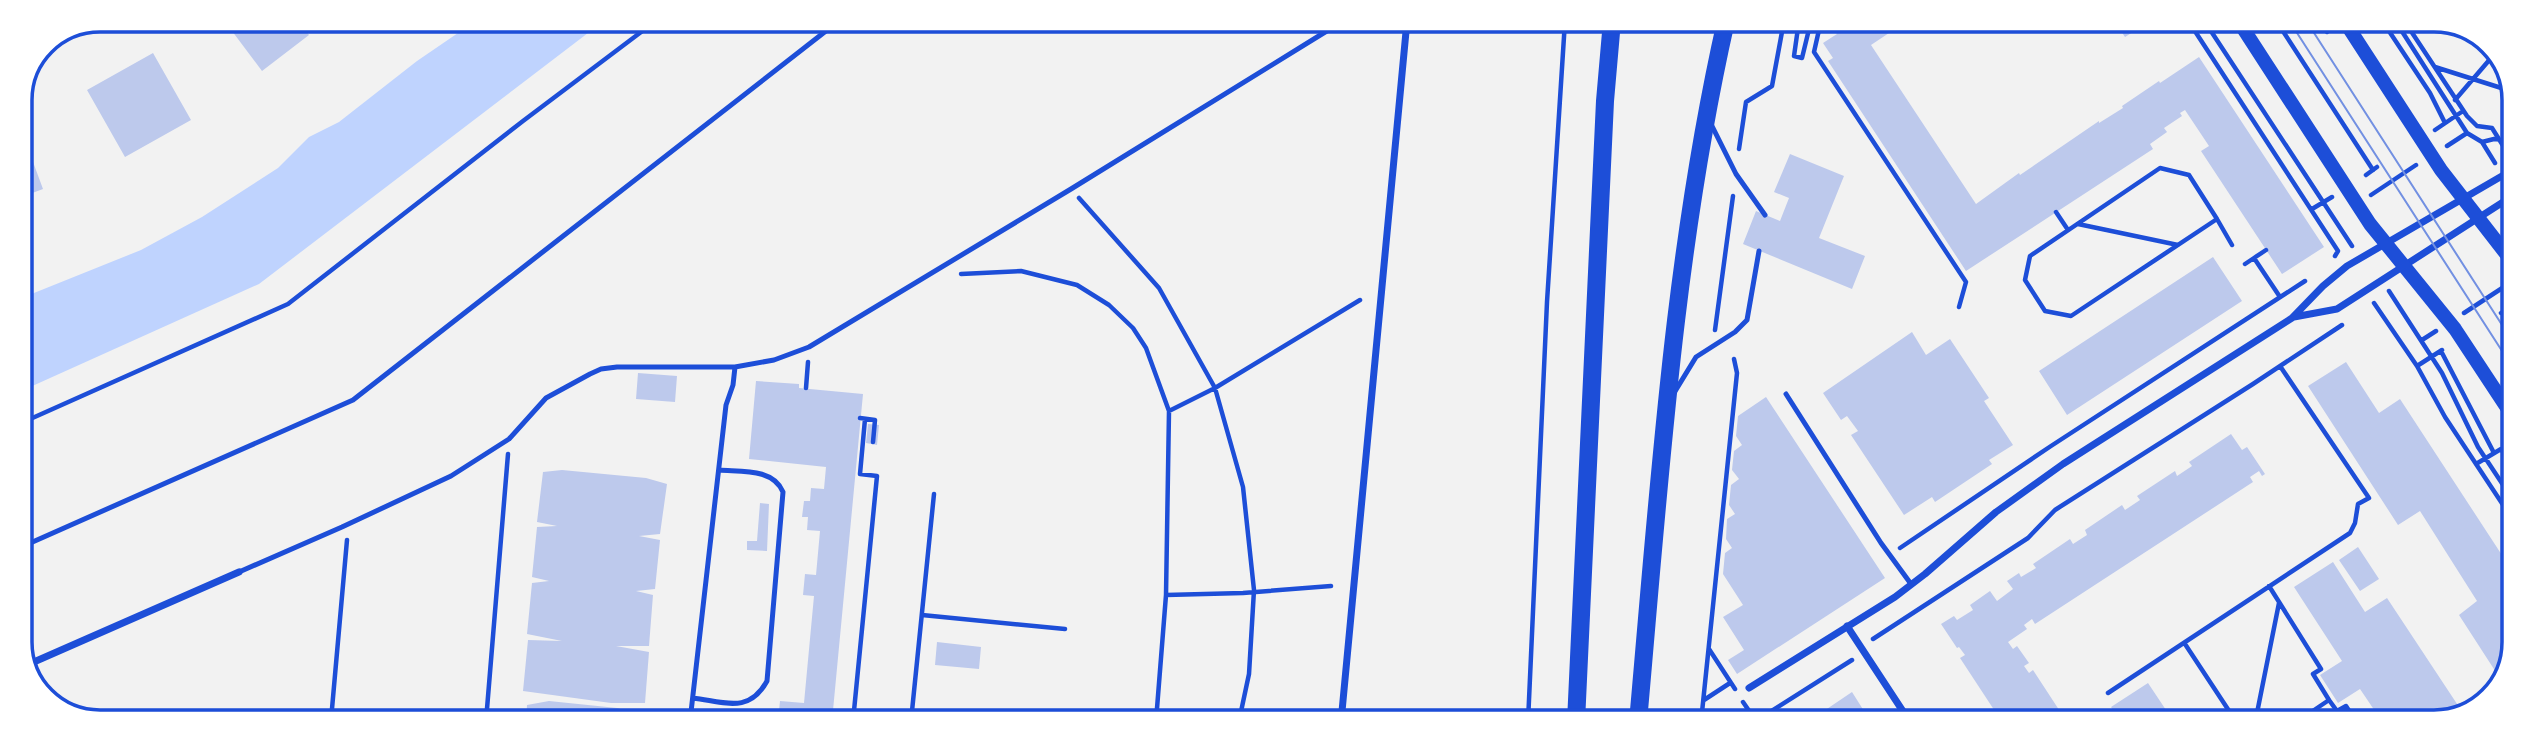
<svg xmlns="http://www.w3.org/2000/svg" width="2534" height="742" viewBox="0 0 2534 742" font-family="Lato,sans-serif">
	<style>
		.water { fill: #bfd3fe }
		.building { fill: #bdc9ec }
		.lines { fill: none; stroke-linecap: round; stroke-linejoin: round }
		.path { stroke: #1d4ed8; stroke-width: 4.5 }
		.service { stroke: #1d4ed8; stroke-width: 5 }
		.minor { stroke: #1d4ed8; stroke-width: 7 }
		.secondary { stroke: #1d4ed8; stroke-width: 14 }
		.primary { stroke: #1d4ed8; stroke-width: 18 }
		.tram { stroke: #7290e2; stroke-width: 2 }
		.rim { fill: none; stroke: #1d4ed8; stroke-width: 3.5 }
	</style>
	<rect width="100%" height="100%" fill="#f2f2f2"/>
	<path class="water" d="M 477,20 L 605,20 L 259,284 L 19,392 L 19,299 L 141,250 L 202,217 L 278,168 L 309,137 L 339,122 L 417,61 Z"/>
	<path class="building" d="M 223,19 L 297,19 L 309,35 L 262,71 Z
		M 1828,21 L 1907,21 L 1871,45 L 1976,204 L 2019,173 L 2020,175 L 2099,121 L 2099,123 L 2123,108 L 2122,106 L 2159,81 L 2160,83 L 2199,57 L 2324,247 L 2282,274 L 2201,151 L 2209,146 L 2185,110 L 2180,113 L 2182,116 L 2164,128 L 2167,132 L 2150,144 L 2153,149 L 1966,271 L 1828,61 L 1833,58 L 1823,43 L 1837,34 Z
		M 2115,22 L 2149,22 L 2125,37 Z
		M 153,53 L 191,120 L 125,157 L 87,90 Z
		M 19,124 L 43,189 L 19,198 Z
		M 1790,154 L 1844,176 L 1819,238 L 1865,256 L 1852,289 L 1743,244 L 1756,211 L 1780,221 L 1789,198 L 1774,192 Z
		M 2213,257 L 2242,301 L 2067,415 L 2039,371 Z
		M 1912,332 L 1926,355 L 1950,339 L 1989,398 L 1984,401 L 2013,445 L 1989,460 L 1992,464 L 1935,502 L 1932,497 L 1904,515 L 1851,435 L 1858,431 L 1847,416 L 1841,420 L 1823,393 Z
		M 2346,362 L 2379,413 L 2400,399 L 2513,572 L 2512,663 L 2501,680 L 2459,615 L 2477,601 L 2420,511 L 2398,525 L 2308,386 Z
		M 638,373 L 677,376 L 675,402 L 636,399 Z
		M 756,381 L 799,384 L 799,388 L 863,394 L 832,721 L 778,721 L 780,701 L 804,703 L 814,596 L 803,595 L 805,574 L 816,575 L 820,531 L 807,530 L 808,517 L 802,517 L 804,501 L 810,501 L 811,488 L 824,489 L 826,467 L 749,459 Z
		M 1766,397 L 1885,578 L 1737,674 L 1728,660 L 1744,650 L 1723,617 L 1743,605 L 1723,574 L 1725,553 L 1732,548 L 1726,539 L 1727,519 L 1735,514 L 1729,505 L 1731,485 L 1739,479 L 1732,470 L 1734,451 L 1742,445 L 1736,436 L 1738,416 Z
		M 868,424 L 879,425 L 877,445 L 866,443 Z
		M 2231,434 L 2242,450 L 2247,447 L 2265,474 L 2262,476 L 2259,471 L 2250,477 L 2253,482 L 2035,624 L 2032,619 L 2024,625 L 2027,629 L 2008,642 L 2013,649 L 2017,646 L 2029,663 L 2024,666 L 2029,673 L 2033,670 L 2065,719 L 2060,722 L 2002,722 L 1960,658 L 1965,655 L 1959,647 L 1957,648 L 1941,624 L 1954,616 L 1957,620 L 1973,610 L 1970,605 L 1990,591 L 1997,601 L 2013,589 L 2007,581 L 2019,573 L 2021,577 L 2036,568 L 2033,564 L 2070,539 L 2073,544 L 2087,535 L 2085,530 L 2122,505 L 2125,510 L 2140,500 L 2137,496 L 2175,471 L 2177,476 L 2192,466 L 2189,462 Z
		M 562,470 L 646,478 L 667,484 L 660,534 L 639,536 L 660,540 L 655,589 L 636,591 L 653,595 L 649,646 L 616,646 L 649,652 L 645,703 L 611,703 L 523,691 L 528,640 L 562,641 L 527,634 L 532,583 L 549,581 L 532,577 L 537,527 L 557,526 L 537,522 L 543,472 Z
		M 760,503 L 769,504 L 767,551 L 747,550 L 747,541 L 757,541 Z
		M 2358,547 L 2379,579 L 2360,591 L 2339,560 Z
		M 2333,562 L 2365,612 L 2387,598 L 2463,713 L 2435,723 L 2413,723 L 2407,712 L 2391,723 L 2383,723 L 2360,689 L 2338,703 L 2320,675 L 2342,661 L 2294,587 Z
		M 937,642 L 981,647 L 979,669 L 935,665 Z
		M 2148,683 L 2174,722 L 2121,722 L 2111,707 Z
		M 1852,692 L 1871,722 L 1795,722 L 1808,714 L 1812,719 Z
		M 549,701 L 617,708 L 640,715 L 639,721 L 526,721 L 527,705 Z
		M 705,715 L 744,719 L 744,721 L 705,721 Z"/>
	<g class="lines">
		<path class="path" d="M 1459,21 L 1564,29
			M 1799,21 L 1794,56 L 1802,58 L 1811,21
			M 1821,21 L 1814,52 L 1966,282 L 1959,307
			M 2189,22 L 2338,251 L 2335,256
			M 2205,22 L 2352,246
			M 2277,22 L 2373,170
			M 2320,22 L 2327,32
			M 2383,22 L 2430,93 L 2445,123
			M 2396,22 L 2467,133 L 2482,142 L 2495,163
			M 2405,22 L 2467,116 L 2477,126 L 2492,128 L 2507,152
			M 2435,67 L 2514,92
			M 2455,100 L 2497,51
			M 2435,130 L 2463,111
			M 2513,130 L 2514,123
			M 2482,142 L 2494,139 L 2514,141
			M 2447,146 L 2467,133
			M 1739,149 L 1746,102 L 1772,86 L 1784,21
			M 2366,175 L 2377,167
			M 2371,195 L 2416,165
			M 1079,198 L 1159,288 L 1215,388 L 1243,487 L 1254,590 L 1249,674 L 1239,721
			M 2312,209 L 2332,197
			M 2056,212 L 2068,230
			M 2217,219 L 2189,175 L 2160,168 L 2030,256 L 2025,280 L 2045,311 L 2071,316 L 2217,219 L 2232,245
			M 2078,224 L 2178,245
			M 2254,258 L 2266,250
			M 2245,264 L 2254,258 L 2280,297
			M 961,274 L 1021,271 L 1077,285 L 1109,305 L 1133,328 L 1146,348 L 1169,411 L 1166,595 L 1156,721
			M 2389,291 L 2442,373 L 2478,447 L 2513,500
			M 2374,303 L 2417,366 L 2445,417 L 2513,520
			M 2464,313 L 2513,281
			M 2501,313 L 2513,305
			M 1715,330 L 1733,196
			M 2422,340 L 2436,331
			M 2441,351 L 2494,453
			M 2417,366 L 2442,350
			M 806,388 L 808,362
			M 1169,411 L 1215,388 L 1360,300
			M 860,418 L 875,420 L 873,442
			M 19,424 L 288,304 L 523,121 L 657,20
			M 2476,464 L 2501,449 L 2513,468
			M 1900,548 L 2051,446 L 2305,281
			M 2269,586 L 2321,669 L 2313,674 L 2329,700
			M 1166,595 L 1243,593 L 1331,586
			M 922,615 L 1065,629
			M 1873,639 L 2028,538 L 2055,510 L 2253,384 L 2342,325
			M 2185,644 L 2237,723
			M 1709,649 L 1735,689
			M 2108,693 L 2350,533 L 2355,523 L 2358,504 L 2369,498 L 2280,366
			M 1704,700 L 1730,683
			M 1743,702 L 1756,721
			M 331,720 L 347,540
			M 486,721 L 508,454
			M 853,721 L 877,476 L 860,474 L 865,419
			M 911,721 L 934,494
			M 1528,722 L 1547,302 L 1565,21
			M 1701,722 L 1737,373 L 1734,359
			M 1754,722 L 1852,660
			M 2255,723 L 2279,603
			M 2295,723 L 2329,700 L 2337,711 L 2346,706 L 2357,723"/>
		<path class="service" d="M 1711,124 L 1736,174 L 1765,215
			M 1674,393 L 1696,357 L 1735,332 L 1747,320 L 1759,251
			M 1786,394 L 1881,543 L 1911,584
			M 19,548 L 353,400 L 840,20
			M 239,572 L 342,527 L 451,476 L 509,439 L 546,398 L 590,374 L 601,369 L 617,367 L 735,367 L 774,360 L 809,347 L 1071,189 L 1343,21
			M 693,698 C 725,702 749,714 767,681 L 783,492 C 773,468 741,472 719,470
			M 690,721 L 726,405 L 733,385 L 735,367"/>
		<path class="minor" d="M 2294,317 L 2337,309 L 2514,195
			M 1847,626 L 1910,722
			M 27,665 L 239,572
			M 1749,688 L 1895,597 L 1925,574 L 1996,512 L 2063,464 L 2292,318 L 2323,286 L 2347,266 L 2514,169
			M 1341,722 L 1407,21"/>
		<path class="secondary" d="M 2239,22 L 2370,224 L 2455,329 L 2513,417
			M 2345,22 L 2441,170 L 2514,264"/>
		<path class="primary" d="M 1576,722 L 1605,101 L 1612,21
			M 1638,722 C 1659,487 1674,251 1726,21"/>
		<path class="tram" d="M 2290,22 L 2513,368
			M 2307,22 L 2513,342"/>
	</g>
	<path d="M0 0H2534V742H0ZM100 32H2434A68 68 0 0 1 2502 100V642A68 68 0 0 1 2434 710H100A68 68 0 0 1 32 642V100A68 68 0 0 1 100 32Z" fill="#fff" fill-rule="evenodd"/>
	<path class="rim" d="M100 32H2434A68 68 0 0 1 2502 100V642A68 68 0 0 1 2434 710H100A68 68 0 0 1 32 642V100A68 68 0 0 1 100 32Z"/>
</svg>
